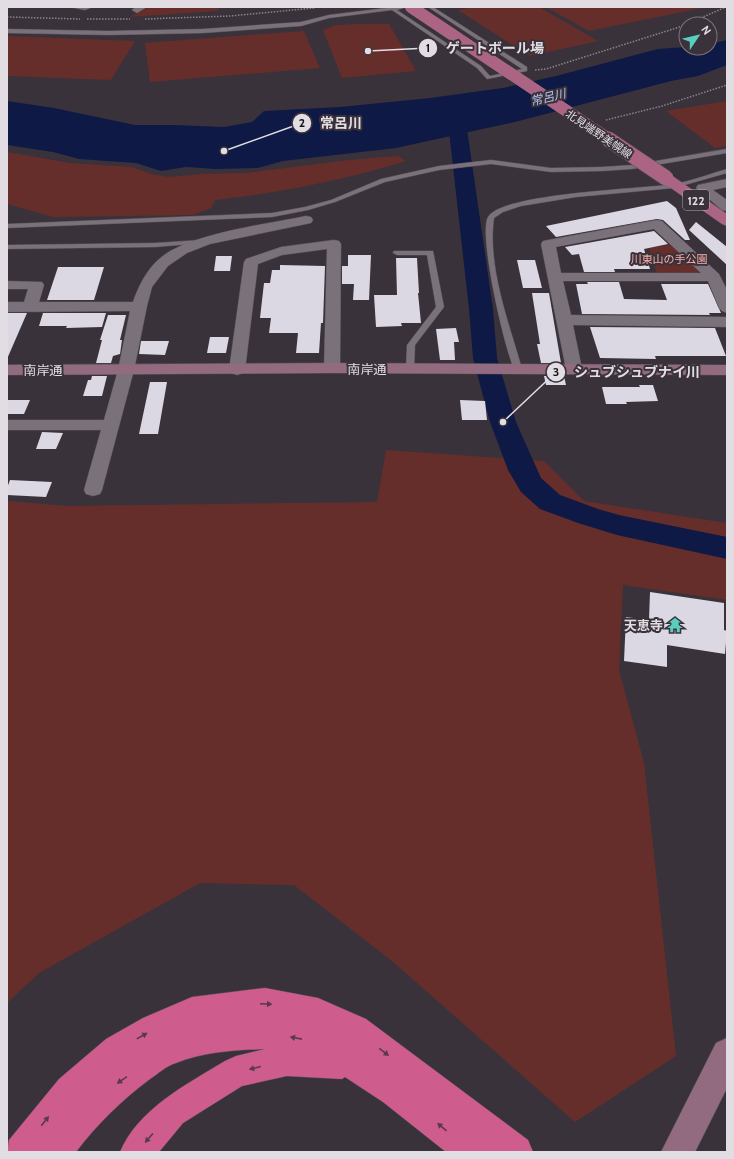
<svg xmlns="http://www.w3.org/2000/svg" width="734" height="1159" viewBox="0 0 734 1159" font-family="Cabin,'Noto Sans JP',sans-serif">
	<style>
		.green { fill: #662e2b }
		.water { fill: #0f1945 }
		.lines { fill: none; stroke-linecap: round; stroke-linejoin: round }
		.river { fill: #0f1945; fill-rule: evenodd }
		.building { fill: #dbd8e4 }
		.service-casing { stroke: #575157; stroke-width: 1 }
		.minor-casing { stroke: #575157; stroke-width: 1 }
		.secondary-casing { stroke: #575157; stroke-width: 1 }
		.primary-casing { stroke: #575157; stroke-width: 1 }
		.motorway-casing { stroke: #575157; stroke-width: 1 }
		.path { stroke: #8b848b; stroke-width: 1.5; stroke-dasharray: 1.5 1.5; stroke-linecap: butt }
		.service { fill: #7a717a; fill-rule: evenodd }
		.minor { fill: #7a717a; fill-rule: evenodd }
		.secondary { fill: #936b80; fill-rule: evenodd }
		.primary { fill: #ac6485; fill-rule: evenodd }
		.motorway { fill: #ce5c8d; fill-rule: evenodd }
		.primary-bridge-far1-casing { stroke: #575157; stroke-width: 12; stroke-linecap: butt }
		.primary-bridge-casing { stroke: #575157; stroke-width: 16; stroke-linecap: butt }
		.primary-bridge-far1 { stroke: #ac6485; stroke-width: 12 }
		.primary-bridge { stroke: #ac6485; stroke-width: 15 }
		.oneway { fill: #583a4b }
		.labels { text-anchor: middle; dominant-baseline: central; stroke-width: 4; stroke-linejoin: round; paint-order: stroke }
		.far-street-label { font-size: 11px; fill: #e2dde2; stroke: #3a323a }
		.far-park-label { font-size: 11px; fill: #faafa9; stroke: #3a323a }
		.far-water-label { font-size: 12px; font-style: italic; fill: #b4c5f3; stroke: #3a323a }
		.shield { fill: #3a323a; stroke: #b0aab0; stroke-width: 1 }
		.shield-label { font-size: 12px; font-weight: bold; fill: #e2dde2 }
		.street-label { font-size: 13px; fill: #e2dde2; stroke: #3a323a }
		.poi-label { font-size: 13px; font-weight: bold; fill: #e2dde2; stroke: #3a323a; text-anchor: end }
		.leader { fill: none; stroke: #e2dde2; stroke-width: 1.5 }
		.callout-dot { fill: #e2dde2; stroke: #3a323a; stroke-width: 1.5 }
		.mark-label { font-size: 12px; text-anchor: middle; font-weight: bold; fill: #111 }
		.callout-label { font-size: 14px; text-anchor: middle; font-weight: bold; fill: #e2dde2; stroke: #3a323a; stroke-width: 4; stroke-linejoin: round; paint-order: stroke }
	</style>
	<rect width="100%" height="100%" fill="#3a323a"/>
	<path class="green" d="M 149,7 L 220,7 L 217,11 L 130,17 Z
		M 475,7 L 539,7 L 598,41 L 530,56 L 458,10 Z
		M 546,7 L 700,7 L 702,8 L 589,31 Z
		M 361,24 L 389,24 L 416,71 L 342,78 L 323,30 L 336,25 Z
		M 304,31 L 320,68 L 150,82 L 145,43 Z
		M 7,36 L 135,41 L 111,80 L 7,76 Z
		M 727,101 L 727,146 L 715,148 L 666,111 Z
		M 7,152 L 70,163 L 131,167 L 151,174 L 169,177 L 202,174 L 247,173 L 349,160 L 398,156 L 406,161 C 344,180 279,193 215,200 L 211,208 L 193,215 L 53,217 L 7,204 Z
		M 674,244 L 702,270 L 696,273 L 657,274 L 649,248 Z
		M 386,450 L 544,461 L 584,501 L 727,523 L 727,600 L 623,585 L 619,670 L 644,763 L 676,1056 L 575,1122 L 392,961 L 294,885 L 200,883 L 39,973 L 7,1003 L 7,501 L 67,506 L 377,502 Z"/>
	<path class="water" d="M 727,40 L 727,65 L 698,76 L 671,81 L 515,122 L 396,148 L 283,161 L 258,168 L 216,169 L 186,167 L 161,171 L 136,163 L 79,159 L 53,152 L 7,145 L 7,101 L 54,108 L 135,125 L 174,125 L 224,127 L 252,122 L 264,111 L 340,107 L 430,98 L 503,88 L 556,76 L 658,49 L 686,47 L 710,48 L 710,44 Z"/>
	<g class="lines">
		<path class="river" d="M 454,110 L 460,111 L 466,122 L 493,309 L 497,358 L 516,422 L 541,478 L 560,495 L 598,509 L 619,515 L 727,537 L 727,559 L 617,535 L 578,523 L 540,509 L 521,492 L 508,470 L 490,422 L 473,358 L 469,309 L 448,122 L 445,115 L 448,111 Z"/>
	</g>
	<path class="building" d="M 667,201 L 676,208 L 690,240 L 685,240 L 663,220 L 657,219 L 556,237 L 546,226 Z
		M 696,222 L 727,247 L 727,265 L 689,230 Z
		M 654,231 L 668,244 L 644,249 L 650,269 L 614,269 L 615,272 L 584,272 L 579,254 L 572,255 L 565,247 Z
		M 348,255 L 371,255 L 369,300 L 353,300 L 354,284 L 342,284 L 342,266 L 348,266 Z
		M 216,256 L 232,256 L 230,271 L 214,271 Z
		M 396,258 L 417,258 L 419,293 L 418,293 L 421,323 L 401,323 L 402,326 L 376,327 L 374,295 L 397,295 Z
		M 517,260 L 535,260 L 542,288 L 523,288 Z
		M 280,265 L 325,266 L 323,323 L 321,323 L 319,353 L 296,353 L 298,333 L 269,333 L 271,318 L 260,318 L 264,283 L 270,283 L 272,270 L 280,270 Z
		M 58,267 L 104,267 L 94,300 L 47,300 Z
		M 587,282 L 619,282 L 624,299 L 667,300 L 661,284 L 708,284 L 721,313 L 709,313 L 710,315 L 582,314 L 576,284 L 588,284 Z
		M 532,293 L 549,293 L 561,363 L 541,363 L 537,344 L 540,344 Z
		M 7,313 L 27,313 L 7,359 Z
		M 43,313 L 106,313 L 102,327 L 66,328 L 67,326 L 39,326 Z
		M 108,315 L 126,315 L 120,340 L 122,340 L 120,354 L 113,356 L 111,363 L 96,363 L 102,340 L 100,340 Z
		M 590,327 L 715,328 L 726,356 L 655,356 L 656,359 L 600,358 Z
		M 456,328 L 459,342 L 454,342 L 455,360 L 440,360 L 436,329 Z
		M 210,337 L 229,337 L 226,353 L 207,353 Z
		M 141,341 L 169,341 L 165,355 L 139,354 Z
		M 92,376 L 107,376 L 102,396 L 83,396 L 88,380 L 91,380 Z
		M 544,376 L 564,376 L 566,385 L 546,385 Z
		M 150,382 L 167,382 L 158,434 L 139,434 Z
		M 639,385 L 653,385 L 658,401 L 626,402 L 627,404 L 606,404 L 602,387 L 640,387 Z
		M 7,400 L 30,400 L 24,414 L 7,414 Z
		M 460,400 L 485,401 L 487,420 L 462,420 Z
		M 42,432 L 63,433 L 56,449 L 36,449 Z
		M 10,480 L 52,482 L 46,497 L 7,495 L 7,488 Z
		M 650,592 L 724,603 L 724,630 L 727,631 L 725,654 L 667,645 L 667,667 L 624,661 L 626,617 L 649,620 Z"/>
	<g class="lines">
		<g class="service-casing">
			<path id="service" d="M 70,7 L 93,7 L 85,10 Z
				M 394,7 L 407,7 L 397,10 L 481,66 L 490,76 L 522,69 L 428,7 L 433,7 L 527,67 L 527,71 L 487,79 L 477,68 L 392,10 L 329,18 L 301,26 L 203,33 L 108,35 L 7,33 L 7,29 L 108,31 L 203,29 L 301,22 L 329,15 Z
				M 727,149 L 727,153 L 632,169 L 602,171 L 551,172 L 491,164 L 439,170 L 385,182 L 335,202 L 308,210 L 272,217 L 7,228 L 7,224 L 272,213 L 305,207 L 331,200 L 381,179 L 439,166 L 491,160 L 551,168 L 602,167 L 632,165 Z
				M 727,169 L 727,173 L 674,188 L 576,197 L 521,206 L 503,212 L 494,218 C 487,266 509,323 522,369 L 518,371 L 515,371 C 505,352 478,234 488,217 C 502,193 643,189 674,184 C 692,181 709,174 727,169 Z
				M 202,240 L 206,242 L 204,243 L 155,247 L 7,249 L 7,245 L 155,243 Z
				M 394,251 L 433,251 L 444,307 L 415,345 L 414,369 L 410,371 L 406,369 L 407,345 L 436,307 L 427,255 L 397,255 L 393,253 Z"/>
		</g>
		<g class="minor-casing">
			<path id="minor" d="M 135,7 L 147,7 L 137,13 L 132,10 Z
				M 727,179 L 727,187 L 713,190 L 727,200 L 727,211 L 722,210 L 696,188 L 698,185 Z
				M 306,216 L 311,217 L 313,220 L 311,223 L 210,244 L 187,253 L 168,266 L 152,287 L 147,306 L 134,370 L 102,490 L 100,494 L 93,496 L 86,494 L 84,490 L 101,430 L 7,430 L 7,420 L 104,420 L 118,370 L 130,311 L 7,312 L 7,302 L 24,302 L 28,289 L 7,289 L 7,281 L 42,282 L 44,285 L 39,302 L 133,302 C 138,287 146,271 158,260 C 185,234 268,224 306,216 Z
				M 657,220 L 662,221 L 719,274 L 727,290 L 727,313 L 722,311 L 719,308 L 708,281 L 563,281 L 571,315 L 727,317 L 727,327 L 573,325 L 582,369 L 580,372 L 574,374 L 568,372 L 566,369 L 541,244 L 543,241 L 548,240 ZM 654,229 L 701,273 L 561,273 L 556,247 Z
				M 334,240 L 339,241 L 341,244 L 340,368 L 338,371 L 332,373 L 326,371 L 324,368 L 327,249 L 282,255 L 258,264 L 245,370 L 243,373 L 237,375 L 231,373 L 229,370 L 244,262 L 246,259 L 281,247 Z"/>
		</g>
		<g class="secondary-casing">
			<path id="secondary" d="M 332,363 L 727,365 L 727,375 L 332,373 L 7,375 L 7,365 Z
				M 727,1038 L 727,1088 L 695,1152 L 661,1152 L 716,1043 Z"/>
		</g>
		<g class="primary-casing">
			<path id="primary" d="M 666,174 L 671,175 L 727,214 L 727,226 L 722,224 L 661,181 L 659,178 L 661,175 Z"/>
		</g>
		<g class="motorway-casing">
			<path id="motorway" d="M 265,988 L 318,998 L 366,1019 L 528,1140 L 533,1152 L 446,1152 L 383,1102 L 345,1077 L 342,1079 L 287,1076 L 242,1086 L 183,1123 L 159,1152 L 120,1152 C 138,1109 187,1084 225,1061 L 236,1056 L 265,1049 L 264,1049 C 235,1050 203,1052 176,1063 C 166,1066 159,1073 150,1079 C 122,1100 97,1124 76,1152 L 7,1152 L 9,1140 L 59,1079 L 106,1039 L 143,1018 L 192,997 ZM 314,1027 L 316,1028 L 349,1044 Z"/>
		</g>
		<path class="path" d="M 7,17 L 80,19
			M 87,19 L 130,19
			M 145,19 L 230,16 L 314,8
			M 687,24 L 726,7
			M 535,70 L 546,69 L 686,25
			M 606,120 L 662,106 L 727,85"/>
		<use href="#service" class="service"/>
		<use href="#minor" class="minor"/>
		<use href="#secondary" class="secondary"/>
		<use href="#primary" class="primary"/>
		<use href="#motorway" class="motorway"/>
		<g class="primary-bridge-far1-casing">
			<path id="primary-bridge-far1" d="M 411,7 L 610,140"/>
		</g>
		<g class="primary-bridge-casing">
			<path id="primary-bridge" d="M 608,139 L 666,178"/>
		</g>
		<use href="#primary-bridge-far1" class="primary-bridge-far1"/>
		<use href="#primary-bridge" class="primary-bridge"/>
	</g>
	<defs><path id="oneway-solid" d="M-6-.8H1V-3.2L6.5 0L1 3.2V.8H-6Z"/></defs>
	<g class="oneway">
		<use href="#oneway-solid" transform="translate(266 1004) rotate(3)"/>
		<use href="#oneway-solid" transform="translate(142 1036) rotate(-29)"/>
		<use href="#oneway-solid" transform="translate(296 1038) rotate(-169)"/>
		<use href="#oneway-solid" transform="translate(384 1052) rotate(38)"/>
		<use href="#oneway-solid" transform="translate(255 1068) rotate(166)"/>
		<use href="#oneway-solid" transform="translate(122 1080) rotate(146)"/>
		<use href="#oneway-solid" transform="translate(45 1121) rotate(-52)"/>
		<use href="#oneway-solid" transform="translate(442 1127) rotate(-140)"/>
		<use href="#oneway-solid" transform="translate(149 1138) rotate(131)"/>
	</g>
	<defs>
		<g id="temple-bare" transform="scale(1.2)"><path d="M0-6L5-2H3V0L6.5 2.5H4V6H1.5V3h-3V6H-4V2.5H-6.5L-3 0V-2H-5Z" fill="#59cebe" stroke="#3a323a" stroke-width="2.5" paint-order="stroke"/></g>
	</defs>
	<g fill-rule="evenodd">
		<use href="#temple-bare" x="675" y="625"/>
	</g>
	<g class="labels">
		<g class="far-street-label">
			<text transform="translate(599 134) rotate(34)">北見端野美幌線</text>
		</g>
		<g class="far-park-label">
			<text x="669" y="259">川東山の手公園</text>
		</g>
		<g class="far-water-label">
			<text transform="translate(548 97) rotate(-13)">常呂川</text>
		</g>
		<rect class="shield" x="683" y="190" width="26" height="20" rx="3"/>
		<g class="shield-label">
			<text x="696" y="200">122</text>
		</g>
		<g class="street-label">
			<text x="367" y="369">南岸通</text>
			<text x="43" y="370">南岸通</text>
		</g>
		<g class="poi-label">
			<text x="663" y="625">天恵寺</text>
		</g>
	</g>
	<path class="leader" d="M368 51L428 48M224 151L302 123M503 422L556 372"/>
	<g class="callout-dot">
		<circle cx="368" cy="51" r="4"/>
		<circle cx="224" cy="151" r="4"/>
		<circle cx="503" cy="422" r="4"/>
		<circle cx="428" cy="48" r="10"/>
		<circle cx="302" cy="123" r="10"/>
		<circle cx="556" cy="372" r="10"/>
	</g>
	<g class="mark-label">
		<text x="428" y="52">1</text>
		<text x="302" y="127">2</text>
		<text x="556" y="376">3</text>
	</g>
	<g class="callout-label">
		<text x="495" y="53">ゲートボール場</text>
		<text x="341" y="128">常呂川</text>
		<text x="637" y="377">シュブシュブナイ川</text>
	</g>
	<rect width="734" height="1159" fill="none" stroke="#e2dde2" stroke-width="16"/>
	<g transform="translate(698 36) rotate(55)"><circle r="19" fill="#3a323a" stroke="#7d767d"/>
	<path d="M0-3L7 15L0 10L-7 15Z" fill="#59cebe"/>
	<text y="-6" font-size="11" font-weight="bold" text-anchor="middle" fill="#e2dde2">N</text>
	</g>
</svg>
